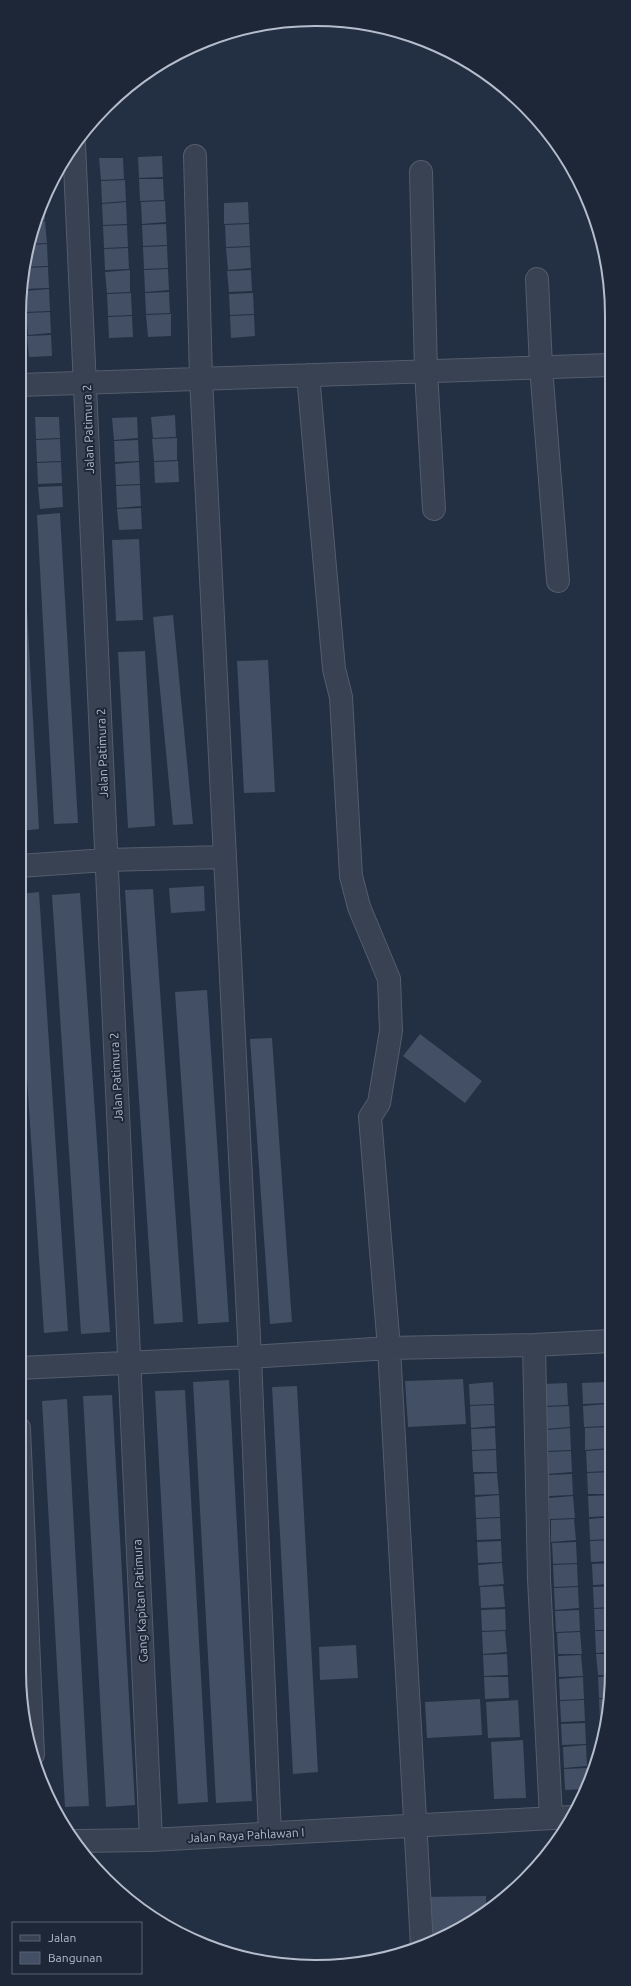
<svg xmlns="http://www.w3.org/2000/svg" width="631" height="1986" viewBox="0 0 631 1986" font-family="Ubuntu,sans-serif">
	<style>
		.building { fill: #424f64 }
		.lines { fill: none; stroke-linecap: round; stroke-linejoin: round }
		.minor-casing { stroke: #535d6c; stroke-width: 24 }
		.minor { stroke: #384252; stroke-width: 22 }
		.labels { text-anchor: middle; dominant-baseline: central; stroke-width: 4; stroke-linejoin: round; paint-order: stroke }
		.street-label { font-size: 12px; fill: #b5bdcc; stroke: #1d2737 }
		.rim { fill: none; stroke: #b5bdcc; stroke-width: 2 }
	</style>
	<rect width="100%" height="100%" fill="#232f42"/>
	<path class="building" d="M 162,156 L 163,177 L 139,178 L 138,157 Z
		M 99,158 L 123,158 L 124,179 L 101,180 Z
		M 139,179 L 163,179 L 164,200 L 140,201 Z
		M 125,180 L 126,201 L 102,203 L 101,181 Z
		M 44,197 L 45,220 L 36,221 L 42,202 Z
		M 165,201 L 166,222 L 142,224 L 141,202 Z
		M 126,202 L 127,224 L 103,225 L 102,204 Z
		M 248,202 L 249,223 L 224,224 L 224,203 Z
		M 45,221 L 47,243 L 29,244 L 36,222 Z
		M 166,224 L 167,245 L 143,246 L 142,225 Z
		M 249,224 L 250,246 L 226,247 L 225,225 Z
		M 127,225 L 128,247 L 104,248 L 103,226 Z
		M 47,244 L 48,266 L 24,267 L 29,245 Z
		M 167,246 L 168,268 L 144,269 L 143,247 Z
		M 250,247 L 251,268 L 228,270 L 226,248 Z
		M 128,248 L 129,269 L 105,270 L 104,249 Z
		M 48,267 L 49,288 L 25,289 L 24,268 Z
		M 168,269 L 169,290 L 145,292 L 144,270 Z
		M 130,270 L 130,292 L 107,293 L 105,272 Z
		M 251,270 L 252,291 L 229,292 L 227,271 Z
		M 49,289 L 50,311 L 26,312 L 25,291 Z
		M 169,292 L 170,313 L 146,314 L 145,293 Z
		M 131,293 L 132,315 L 108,316 L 107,294 Z
		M 253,293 L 254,314 L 230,315 L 229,294 Z
		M 50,312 L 51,333 L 28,335 L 26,313 Z
		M 171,314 L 171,336 L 148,337 L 146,315 Z
		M 254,315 L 255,336 L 231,338 L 230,316 Z
		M 132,316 L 133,337 L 109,338 L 108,317 Z
		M 51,335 L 52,356 L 29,357 L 27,336 Z
		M 175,415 L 176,437 L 153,438 L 151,417 Z
		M 35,417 L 59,417 L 60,438 L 36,439 Z
		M 137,417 L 138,438 L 114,440 L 112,418 Z
		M 177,438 L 177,460 L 154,461 L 152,439 Z
		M 60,439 L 61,461 L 37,462 L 36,440 Z
		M 138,440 L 139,461 L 115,462 L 114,441 Z
		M 19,441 L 21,441 L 22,462 L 19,462 Z
		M 178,461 L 179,482 L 155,483 L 154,462 Z
		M 61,462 L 62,483 L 38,484 L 37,463 Z
		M 139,462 L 140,484 L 116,485 L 115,464 Z
		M 23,463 L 24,485 L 19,485 L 19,464 Z
		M 140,485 L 141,506 L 117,508 L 116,486 Z
		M 19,486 L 24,486 L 25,508 L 19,508 Z
		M 62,486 L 63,507 L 40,509 L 38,487 Z
		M 141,508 L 142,529 L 119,530 L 117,509 Z
		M 60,513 L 78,823 L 54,824 L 37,515 Z
		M 19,517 L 22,517 L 39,829 L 19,831 Z
		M 139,539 L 143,620 L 116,621 L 112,540 Z
		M 173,615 L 193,824 L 173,825 L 153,617 Z
		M 145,651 L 155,826 L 128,828 L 118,652 Z
		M 268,660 L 275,792 L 244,793 L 237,661 Z
		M 204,886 L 205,911 L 171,913 L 169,888 Z
		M 153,889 L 183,1322 L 154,1324 L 125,890 Z
		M 39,892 L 68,1331 L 44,1333 L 19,960 L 19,894 Z
		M 80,893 L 110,1332 L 81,1334 L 52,895 Z
		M 207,990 L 229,1322 L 198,1324 L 175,992 Z
		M 420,1034 L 482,1081 L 465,1103 L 403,1056 Z
		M 272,1038 L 292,1322 L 270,1324 L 250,1039 Z
		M 463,1379 L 466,1424 L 408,1427 L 405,1381 Z
		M 229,1380 L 252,1801 L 216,1803 L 193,1382 Z
		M 493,1382 L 494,1404 L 470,1405 L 469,1384 Z
		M 606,1382 L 607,1403 L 583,1404 L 582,1383 Z
		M 567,1383 L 568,1405 L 544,1406 L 543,1384 Z
		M 297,1386 L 318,1772 L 293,1774 L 272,1387 Z
		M 185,1390 L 208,1802 L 178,1804 L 155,1391 Z
		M 112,1395 L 135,1805 L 106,1807 L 83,1396 Z
		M 67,1399 L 89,1806 L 65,1807 L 42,1401 Z
		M 607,1404 L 608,1426 L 584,1427 L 583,1406 Z
		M 494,1405 L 495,1426 L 471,1428 L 470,1406 Z
		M 569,1406 L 570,1427 L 545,1429 L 545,1407 Z
		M 608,1427 L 610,1448 L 585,1450 L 585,1428 Z
		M 495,1428 L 496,1449 L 472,1450 L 471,1429 Z
		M 570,1428 L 571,1450 L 547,1451 L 546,1430 Z
		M 610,1449 L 611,1471 L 587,1472 L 586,1451 Z
		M 496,1450 L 497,1472 L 473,1472 L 472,1451 Z
		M 571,1451 L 572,1472 L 548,1474 L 547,1452 Z
		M 611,1472 L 612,1494 L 588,1494 L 587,1473 Z
		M 497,1473 L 499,1494 L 475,1495 L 474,1474 Z
		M 572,1474 L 573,1495 L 549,1496 L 548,1475 Z
		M 499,1495 L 500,1517 L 476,1518 L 475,1497 Z
		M 612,1495 L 612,1516 L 589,1517 L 588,1496 Z
		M 573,1496 L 575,1518 L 550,1519 L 549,1498 Z
		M 612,1517 L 612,1539 L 590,1540 L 589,1519 Z
		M 500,1518 L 501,1539 L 477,1540 L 476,1519 Z
		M 574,1519 L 576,1540 L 551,1542 L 551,1520 Z
		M 612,1540 L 612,1561 L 591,1562 L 590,1541 Z
		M 501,1541 L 502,1562 L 478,1563 L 477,1542 Z
		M 576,1542 L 577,1563 L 553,1564 L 552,1543 Z
		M 502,1563 L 504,1584 L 479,1586 L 478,1565 Z
		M 612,1563 L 612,1584 L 593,1585 L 592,1564 Z
		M 577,1564 L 578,1586 L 554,1587 L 553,1565 Z
		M 503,1586 L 505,1607 L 481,1608 L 480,1587 Z
		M 612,1586 L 612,1607 L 594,1608 L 593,1587 Z
		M 578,1587 L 579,1608 L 555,1610 L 554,1588 Z
		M 612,1608 L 612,1630 L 595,1630 L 594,1609 Z
		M 505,1609 L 506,1630 L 482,1631 L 481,1610 Z
		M 579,1610 L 580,1631 L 556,1632 L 555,1611 Z
		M 505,1631 L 507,1652 L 483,1654 L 482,1632 Z
		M 595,1631 L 612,1631 L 612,1652 L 596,1653 Z
		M 580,1632 L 582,1654 L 558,1654 L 557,1633 Z
		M 356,1645 L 358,1678 L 320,1680 L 319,1647 Z
		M 507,1654 L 508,1675 L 484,1676 L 483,1655 Z
		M 596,1654 L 612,1654 L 612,1675 L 598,1675 Z
		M 581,1655 L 583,1676 L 559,1677 L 558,1656 Z
		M 611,1676 L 609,1698 L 599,1698 L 598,1677 Z
		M 484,1677 L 508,1677 L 509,1698 L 485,1699 Z
		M 583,1677 L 584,1699 L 560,1700 L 559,1679 Z
		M 480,1699 L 482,1735 L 427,1738 L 425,1702 Z
		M 599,1699 L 609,1699 L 607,1720 L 600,1721 Z
		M 518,1700 L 520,1737 L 488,1738 L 486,1702 Z
		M 584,1700 L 585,1721 L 561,1722 L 560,1701 Z
		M 600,1722 L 607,1722 L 601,1745 Z
		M 585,1723 L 586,1744 L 562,1745 L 561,1724 Z
		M 523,1740 L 526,1798 L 494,1799 L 491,1742 Z
		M 586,1745 L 587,1766 L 564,1768 L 563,1747 Z
		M 587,1768 L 589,1786 L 587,1789 L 565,1790 L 564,1769 Z
		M 486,1896 L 486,1912 L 450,1934 L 423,1935 L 422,1897 Z"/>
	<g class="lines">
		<g class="minor-casing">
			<path id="minor" d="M 74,144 L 151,1840
				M 195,156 L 201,378 L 250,1357 L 270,1834
				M 421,172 L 426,371 L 434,509
				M 537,279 L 541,367 L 558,581
				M 308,375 L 334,669 L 341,697 L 351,876 L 359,907 L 389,979 L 391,1031 L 379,1103 L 370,1117 L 389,1348 L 422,1946
				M 19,385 L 610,365
				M 19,866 L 106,860 L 224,857
				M 534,1345 L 539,1579 L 551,1818
				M 19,1368 L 250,1357 L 389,1348 L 534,1345 L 611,1341
				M 19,1428 L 33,1755
				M 77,1841 L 151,1840 L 572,1817"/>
		</g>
		<use href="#minor" class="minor"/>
	</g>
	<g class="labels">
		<g class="street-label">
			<text transform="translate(88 429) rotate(-92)">Jalan Patimura 2</text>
			<text transform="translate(102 753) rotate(-92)">Jalan Patimura 2</text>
			<text transform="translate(116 1077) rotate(-93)">Jalan Patimura 2</text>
			<text transform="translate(140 1601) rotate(-93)">Gang Kapitan Patimura</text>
			<text transform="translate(246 1835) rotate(-3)">Jalan Raya Pahlawan I</text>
		</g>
	</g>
	<path d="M0 0H631V1986H0ZM315 26H316A289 289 0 0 1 605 315V1671A289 289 0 0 1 316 1960H315A289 289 0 0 1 26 1671V315A289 289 0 0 1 315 26Z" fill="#1d2737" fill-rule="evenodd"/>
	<path class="rim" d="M315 26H316A289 289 0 0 1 605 315V1671A289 289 0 0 1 316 1960H315A289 289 0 0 1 26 1671V315A289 289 0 0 1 315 26Z"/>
	<rect x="12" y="1922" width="130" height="52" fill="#1d2737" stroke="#5a6373"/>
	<rect x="20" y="1935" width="20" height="6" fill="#384252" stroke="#5a6373"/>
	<text x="48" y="1942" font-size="12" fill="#b5bdcc">Jalan</text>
	<rect x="20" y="1952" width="20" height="12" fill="#424f64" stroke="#5a6373"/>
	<text x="48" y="1962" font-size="12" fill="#b5bdcc">Bangunan</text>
</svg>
